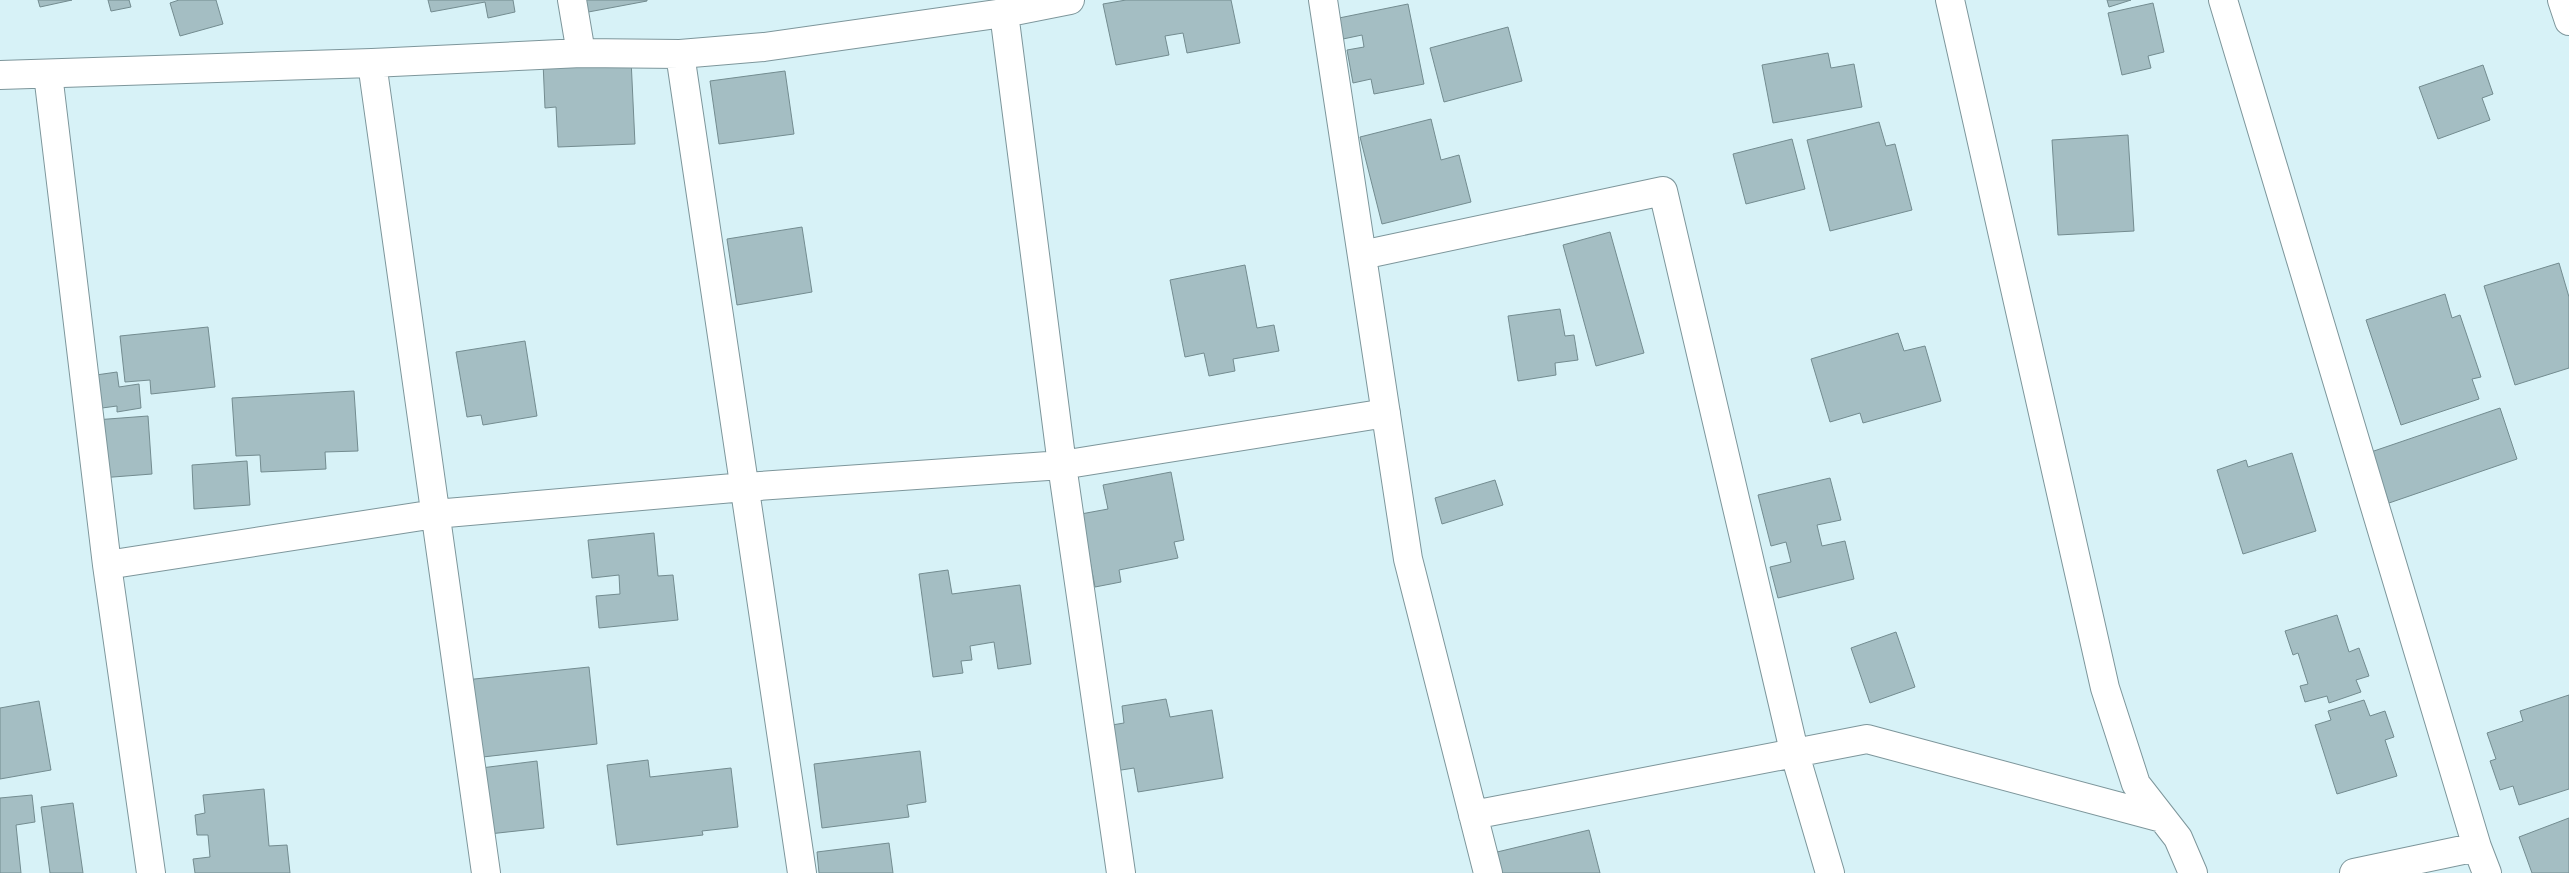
<svg xmlns="http://www.w3.org/2000/svg" width="2569" height="873" viewBox="0 0 2569 873" font-family="'Open Sans',sans-serif">
	<style>
		.building { fill: #a4bec3; stroke: #738c90 }
		.lines { fill: none; stroke-linecap: round; stroke-linejoin: round }
		.street-casing { stroke: #7d969b; stroke-width: 30 }
		.street { stroke: #fff; stroke-width: 28 }
	</style>
	<rect width="100%" height="100%" fill="#d7f2f7"/>
	<path class="building" d="M 38,0 L 72,0 L 40,7 Z
		M 108,0 L 129,0 L 131,7 L 111,11 Z
		M 179,0 L 216,0 L 223,24 L 180,36 L 170,3 Z
		M 428,0 L 513,0 L 515,12 L 488,18 L 485,2 L 431,12 Z
		M 581,0 L 647,0 L 647,1 L 583,13 Z
		M 1126,0 L 1231,0 L 1240,43 L 1187,53 L 1183,33 L 1165,36 L 1169,55 L 1116,65 L 1103,4 Z
		M 2107,0 L 2131,0 L 2109,7 Z
		M 2153,3 L 2164,52 L 2148,56 L 2151,68 L 2122,75 L 2108,13 Z
		M 1408,4 L 1424,84 L 1374,94 L 1371,79 L 1353,83 L 1347,50 L 1364,47 L 1362,35 L 1343,39 L 1339,18 Z
		M 1508,27 L 1522,81 L 1444,102 L 1430,48 Z
		M 1828,53 L 1831,68 L 1854,64 L 1862,107 L 1773,123 L 1762,65 Z
		M 631,59 L 635,144 L 558,147 L 556,107 L 545,108 L 543,62 Z
		M 2483,65 L 2493,94 L 2482,98 L 2490,120 L 2438,139 L 2419,87 Z
		M 785,71 L 794,134 L 719,144 L 710,81 Z
		M 1431,119 L 1441,160 L 1459,155 L 1471,202 L 1382,224 L 1360,137 Z
		M 1879,122 L 1886,146 L 1895,144 L 1912,210 L 1830,231 L 1807,140 Z
		M 2128,135 L 2134,231 L 2058,235 L 2052,140 Z
		M 1792,139 L 1805,189 L 1746,204 L 1733,154 Z
		M 802,227 L 812,292 L 737,305 L 727,239 Z
		M 1610,232 L 1644,353 L 1596,366 L 1563,245 Z
		M 2559,263 L 2569,297 L 2569,368 L 2515,385 L 2484,286 Z
		M 1245,265 L 1257,328 L 1274,325 L 1279,351 L 1233,359 L 1235,371 L 1209,376 L 1204,353 L 1185,357 L 1170,280 Z
		M 2445,294 L 2452,318 L 2460,315 L 2481,377 L 2472,379 L 2479,399 L 2401,425 L 2366,320 Z
		M 1560,309 L 1565,336 L 1574,335 L 1578,360 L 1555,363 L 1556,375 L 1518,381 L 1508,316 Z
		M 208,327 L 215,387 L 151,394 L 150,380 L 125,382 L 120,336 Z
		M 1898,333 L 1904,351 L 1925,346 L 1941,401 L 1863,423 L 1860,413 L 1830,422 L 1811,359 Z
		M 525,341 L 537,416 L 483,425 L 481,415 L 467,417 L 456,352 Z
		M 117,372 L 119,387 L 139,384 L 141,408 L 117,412 L 117,406 L 102,408 L 103,415 L 94,416 L 89,376 Z
		M 354,391 L 358,451 L 325,452 L 326,469 L 261,472 L 260,455 L 236,456 L 232,398 Z
		M 2500,408 L 2517,459 L 2389,503 L 2371,452 Z
		M 148,416 L 152,474 L 100,478 L 95,420 Z
		M 2292,453 L 2316,531 L 2243,554 L 2217,470 L 2246,460 L 2248,467 Z
		M 247,461 L 250,505 L 194,509 L 192,465 Z
		M 1171,472 L 1184,540 L 1174,542 L 1178,558 L 1119,570 L 1121,582 L 1095,587 L 1081,514 L 1108,509 L 1103,485 Z
		M 1830,478 L 1841,520 L 1817,525 L 1822,546 L 1845,541 L 1854,579 L 1778,598 L 1770,567 L 1791,562 L 1786,542 L 1771,546 L 1758,495 Z
		M 1495,480 L 1503,505 L 1442,524 L 1435,498 Z
		M 654,533 L 658,576 L 673,575 L 678,620 L 599,628 L 596,596 L 620,594 L 619,575 L 592,578 L 588,540 Z
		M 948,570 L 952,594 L 1020,585 L 1031,664 L 998,669 L 994,642 L 970,646 L 972,660 L 961,661 L 963,673 L 933,677 L 919,574 Z
		M 2337,615 L 2349,652 L 2359,648 L 2369,676 L 2356,680 L 2361,692 L 2329,703 L 2327,696 L 2305,702 L 2300,686 L 2308,684 L 2298,653 L 2293,655 L 2285,631 Z
		M 1896,632 L 1915,687 L 1870,703 L 1851,648 Z
		M 589,667 L 597,744 L 474,758 L 465,680 Z
		M 2569,695 L 2569,789 L 2519,805 L 2513,786 L 2500,790 L 2490,761 L 2496,759 L 2487,733 L 2523,721 L 2520,711 Z
		M 1166,699 L 1170,717 L 1212,710 L 1223,778 L 1138,792 L 1134,768 L 1115,771 L 1106,726 L 1124,723 L 1122,706 Z
		M 2364,700 L 2370,716 L 2385,711 L 2394,737 L 2385,740 L 2397,776 L 2337,794 L 2315,725 L 2331,720 L 2328,711 Z
		M 39,701 L 51,770 L 0,779 L 0,708 Z
		M 920,751 L 926,802 L 907,805 L 909,817 L 822,828 L 814,764 Z
		M 648,760 L 650,777 L 731,768 L 738,827 L 702,831 L 703,835 L 617,845 L 607,765 Z
		M 537,761 L 544,828 L 489,834 L 481,768 Z
		M 264,789 L 269,846 L 287,845 L 290,873 L 195,873 L 193,859 L 210,857 L 208,835 L 197,835 L 195,815 L 205,813 L 203,795 Z
		M 32,795 L 35,822 L 16,825 L 21,873 L 0,873 L 0,798 Z
		M 73,803 L 83,873 L 50,873 L 41,807 Z
		M 2569,818 L 2569,873 L 2532,873 L 2519,837 Z
		M 1589,830 L 1600,873 L 1498,873 L 1493,853 Z
		M 889,843 L 893,873 L 819,873 L 817,852 Z"/>
	<g class="lines">
		<g class="street-casing">
			<path id="street" d="M 572,0 L 581,53
				M 1323,0 L 1408,559 L 1488,873
				M 1950,0 L 2105,688 L 2136,784 L 2178,838 L 2193,873
				M 2223,0 L 2477,847 L 2487,873
				M 2562,0 L 2569,21
				M 1004,13 L 1062,465 L 1121,873
				M 680,54 L 802,873
				M 372,63 L 486,873
				M 48,74 L 107,565 L 151,873
				M 0,75 L 372,63 L 581,53 L 680,54 L 764,47 L 1004,13 L 1070,0
				M 1362,255 L 1663,191 L 1794,751 L 1830,873
				M 107,565 L 435,514 L 745,487 L 1062,465 L 1386,413
				M 1473,815 L 1867,739 L 2162,818
				M 2354,873 L 2477,847"/>
		</g>
		<use href="#street" class="street"/>
	</g>
</svg>
